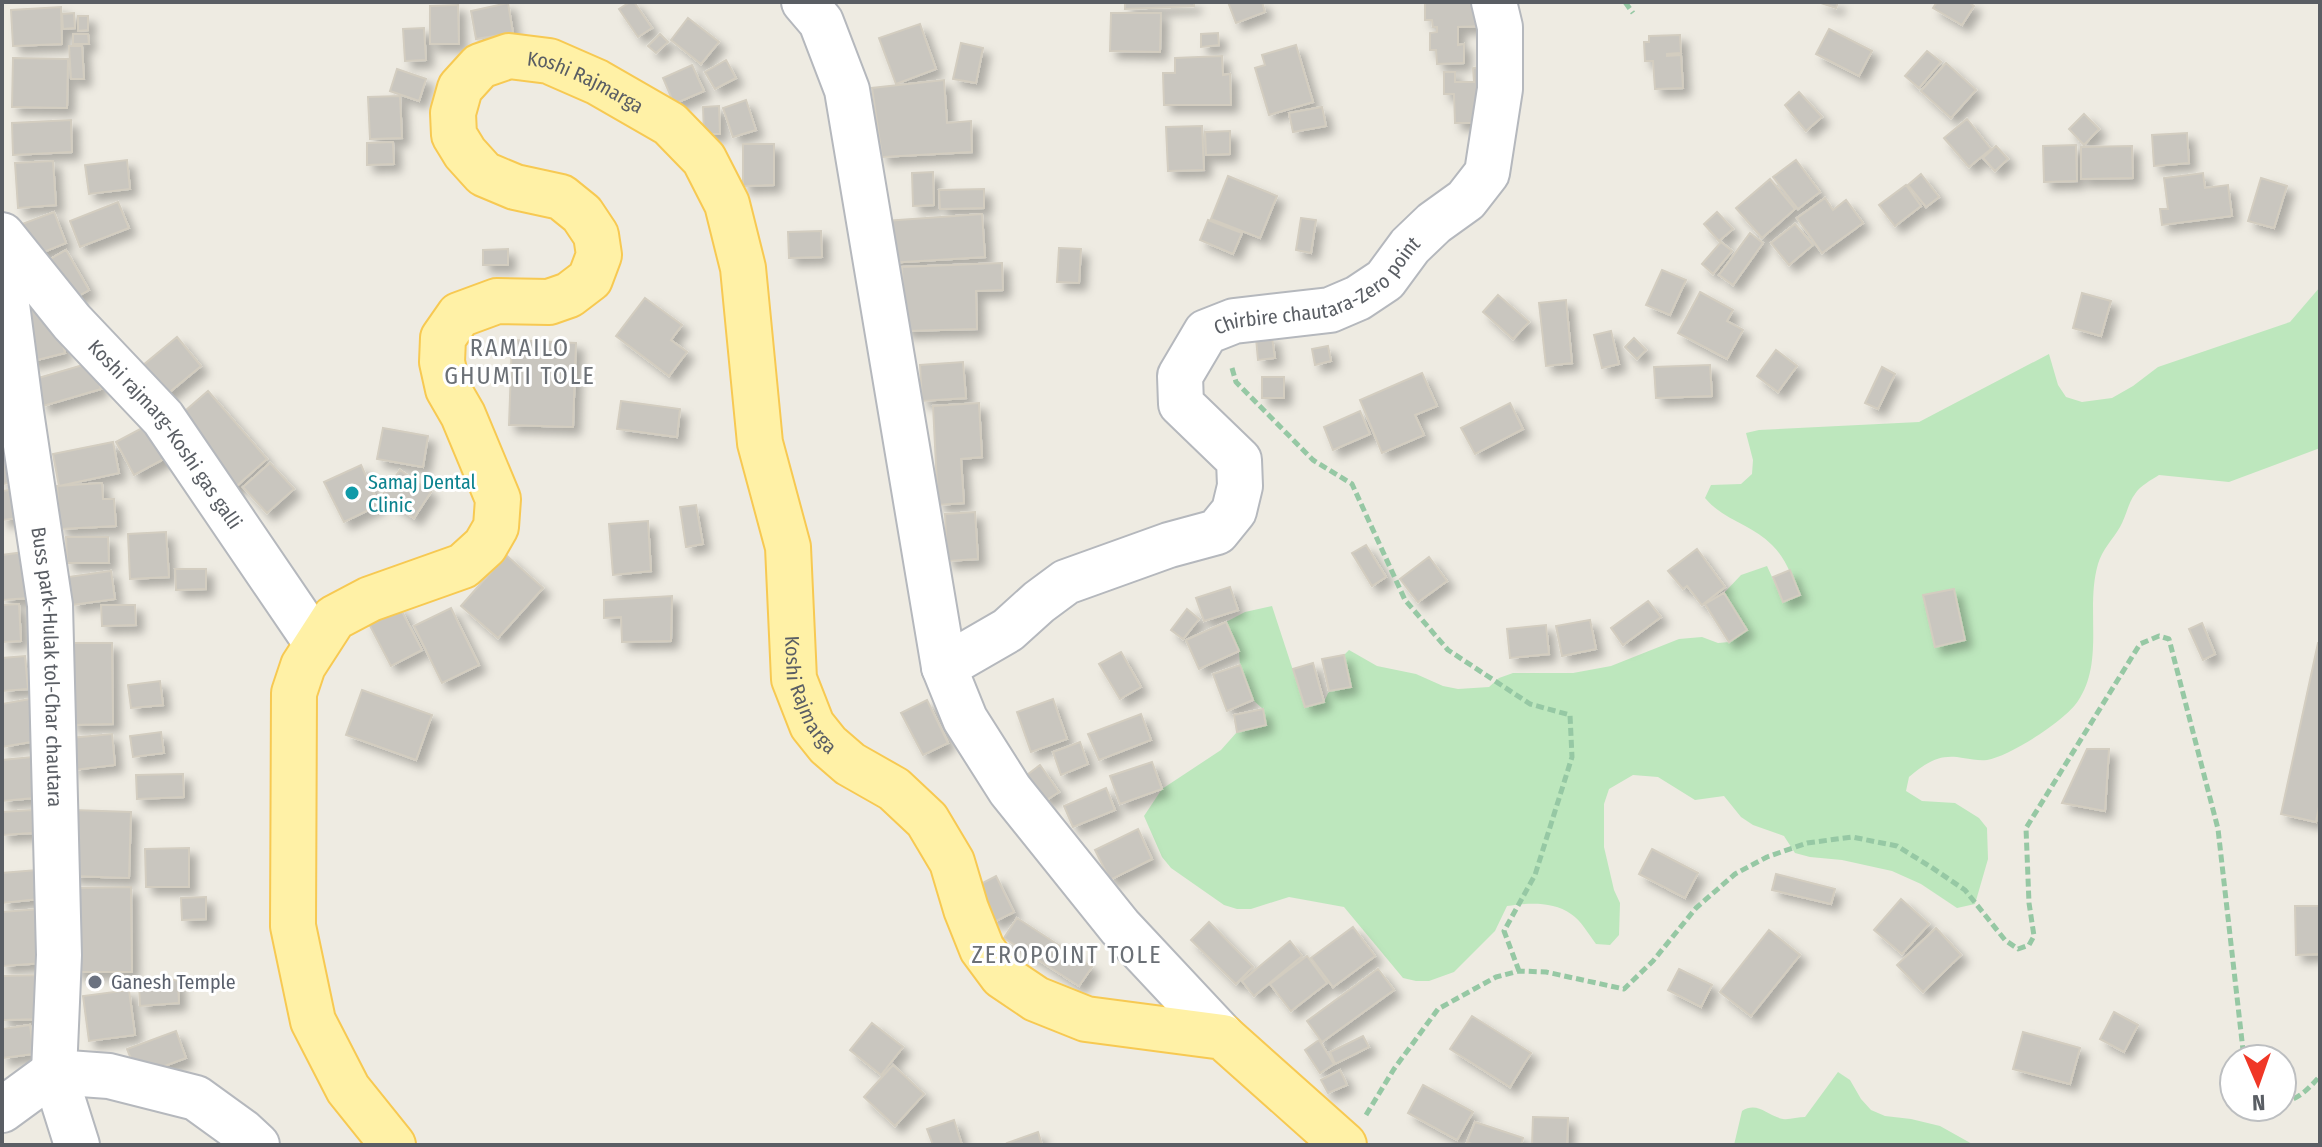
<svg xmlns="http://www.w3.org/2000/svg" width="2322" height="1147" viewBox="0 0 2322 1147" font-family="'Fira Sans Condensed',sans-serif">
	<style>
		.green { fill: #bde7bd }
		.building { fill: #c9c6bf; stroke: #d3cdc0; stroke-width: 2; filter: url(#shadow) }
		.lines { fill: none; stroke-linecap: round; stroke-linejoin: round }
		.minor-casing { stroke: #b5b8bd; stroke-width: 48 }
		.major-casing { stroke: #f7c952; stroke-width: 48 }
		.path { stroke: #96c8a4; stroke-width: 5; stroke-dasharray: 8 4; stroke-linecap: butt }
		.minor { stroke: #fff; stroke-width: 44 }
		.major { stroke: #fff1a6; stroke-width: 44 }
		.culture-dot { fill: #0f9aa8; stroke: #fff; stroke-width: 3 }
		.worship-dot { fill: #6b7280; stroke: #fff; stroke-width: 3 }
		.labels { text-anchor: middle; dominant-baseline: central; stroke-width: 6; stroke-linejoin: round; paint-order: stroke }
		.street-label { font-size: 20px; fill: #5a5e64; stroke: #fff }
		.culture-label { font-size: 20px; fill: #0d838f; stroke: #fff; text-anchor: start }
		.worship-label { font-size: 20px; fill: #5b616d; stroke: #fff; text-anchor: start }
		.quarter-label { font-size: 24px; letter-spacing: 2px; fill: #6b7076; stroke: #fff }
	</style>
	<defs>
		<filter id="shadow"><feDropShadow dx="7" dy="7" stdDeviation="4" flood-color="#0004"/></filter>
	</defs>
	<rect width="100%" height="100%" fill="#eeebe2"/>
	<path class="green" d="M 2320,287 L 2320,448 L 2229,482 L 2159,475 C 2151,480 2140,486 2135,494 C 2128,503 2126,517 2120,527 C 2113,539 2102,550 2098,564 C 2085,608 2105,661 2078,701 C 2065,721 2010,756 1987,760 C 1979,761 1972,759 1963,758 C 1939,753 1926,763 1909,777 L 1906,791 L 1922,801 L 1955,803 L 1979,818 L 1987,828 L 1988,859 L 1975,904 L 1957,908 L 1921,884 L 1892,871 L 1842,860 L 1810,857 L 1795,853 L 1784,836 L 1753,825 L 1741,817 L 1724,796 L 1695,800 L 1658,777 L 1633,775 L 1609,789 L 1604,804 L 1604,847 L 1614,890 L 1620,903 L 1619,935 L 1610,945 L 1596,944 C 1589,935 1581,920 1571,914 C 1553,901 1527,903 1507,906 L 1495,931 L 1454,972 L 1429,981 L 1416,981 L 1403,978 L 1344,907 L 1289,897 L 1251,909 L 1237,909 L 1224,905 L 1171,868 L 1162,857 L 1144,816 L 1162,789 L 1221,750 L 1237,732 L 1266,725 L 1263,709 L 1253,700 L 1240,665 L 1239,651 L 1226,622 L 1245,612 L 1272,606 L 1305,707 L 1324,702 L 1329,691 L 1351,686 L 1344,655 L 1349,650 L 1377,666 L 1416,674 L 1443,686 L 1458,689 L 1489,687 L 1499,678 L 1513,673 L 1573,673 L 1611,666 L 1679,639 L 1702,637 L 1718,643 L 1729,642 L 1747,630 L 1724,593 L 1741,575 L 1767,566 L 1783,601 L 1800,595 C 1792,578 1786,558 1772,545 C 1753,525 1723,520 1705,498 L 1711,485 L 1741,484 L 1752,474 L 1753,460 L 1746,433 L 1759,430 L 1919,422 L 2049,354 L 2058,385 L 2066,397 L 2082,402 L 2112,398 L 2133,386 L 2158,367 L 2290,322 Z
		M 1838,1072 L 1850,1080 L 1861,1099 L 1871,1110 L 1885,1116 L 1911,1119 L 1940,1126 L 1974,1145 L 1734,1145 L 1742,1111 C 1758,1101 1767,1116 1783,1119 C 1789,1120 1798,1117 1805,1117 Z"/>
	<path class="building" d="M 630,2 L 634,2 L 652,28 L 638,37 L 619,9 Z
		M 1125,2 L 1194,2 L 1194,6 L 1125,9 Z
		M 1228,2 L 1262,2 L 1265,12 L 1236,23 Z
		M 1425,2 L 1485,2 L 1486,26 L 1458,27 L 1458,45 L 1464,44 L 1464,63 L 1437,64 L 1436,50 L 1430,50 L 1430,33 L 1437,32 L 1437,27 L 1433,27 L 1432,20 L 1425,20 Z
		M 1818,2 L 1838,2 L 1836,8 Z
		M 1937,2 L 1968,2 L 1974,6 L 1962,25 L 1933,8 Z
		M 508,3 L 513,33 L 476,39 L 471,11 Z
		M 458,5 L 459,44 L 430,44 L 430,6 Z
		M 61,7 L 62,44 L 13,46 L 11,10 Z
		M 74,13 L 75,28 L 63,29 L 62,14 Z
		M 1111,13 L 1161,13 L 1160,52 L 1110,51 Z
		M 78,16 L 88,16 L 88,30 L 78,31 Z
		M 688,18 L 719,42 L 701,64 L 671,40 Z
		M 920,24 L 936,69 L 896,84 L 879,38 Z
		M 424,28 L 426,60 L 405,61 L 403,29 Z
		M 1829,29 L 1872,51 L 1859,76 L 1816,54 Z
		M 1218,33 L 1219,45 L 1201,47 L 1201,34 Z
		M 73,34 L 88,34 L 89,44 L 73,44 Z
		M 660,34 L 668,42 L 656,53 L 648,46 Z
		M 1680,35 L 1681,53 L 1667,54 L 1667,56 L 1681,55 L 1683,88 L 1655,89 L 1653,61 L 1645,61 L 1644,42 L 1649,42 L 1649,36 Z
		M 961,43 L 983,48 L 976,83 L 953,79 Z
		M 1296,45 L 1313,102 L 1269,115 L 1255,68 L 1265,65 L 1262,55 Z
		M 69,46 L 82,46 L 84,79 L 71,79 Z
		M 1927,51 L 1941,62 L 1919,88 L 1905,76 Z
		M 1222,56 L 1223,75 L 1230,74 L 1231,105 L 1164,105 L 1163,73 L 1175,73 L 1175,58 Z
		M 13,58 L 68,59 L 67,108 L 12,107 Z
		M 726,60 L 736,78 L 715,89 L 705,72 Z
		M 1946,63 L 1976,90 L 1951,118 L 1921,91 Z
		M 692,65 L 704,91 L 674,104 L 663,78 Z
		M 1481,67 L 1483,123 L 1455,123 L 1454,94 L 1444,94 L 1444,72 L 1455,72 L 1455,82 L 1474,82 L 1473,68 Z
		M 397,69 L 426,79 L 419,101 L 390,91 Z
		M 944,80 L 947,123 L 971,121 L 972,152 L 882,157 L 872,88 Z
		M 1799,92 L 1822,117 L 1806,131 L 1785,105 Z
		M 400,96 L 402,138 L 370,139 L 368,97 Z
		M 746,100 L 756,130 L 733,137 L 723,108 Z
		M 719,106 L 720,134 L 704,134 L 703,107 Z
		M 1322,107 L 1326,126 L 1293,132 L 1289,113 Z
		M 2084,114 L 2099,129 L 2084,145 L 2069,129 Z
		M 1967,119 L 1991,149 L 1969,167 L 1944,138 Z
		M 71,120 L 72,152 L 13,155 L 12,123 Z
		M 1202,126 L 1204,170 L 1168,171 L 1166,127 Z
		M 1230,131 L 1230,154 L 1206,155 L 1205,132 Z
		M 2187,133 L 2189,163 L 2154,166 L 2152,135 Z
		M 393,142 L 394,164 L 367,165 L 367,143 Z
		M 743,144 L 774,144 L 774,185 L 743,186 Z
		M 2076,145 L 2077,181 L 2044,182 L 2043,146 Z
		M 1996,146 L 2008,159 L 1995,171 L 1983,158 Z
		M 2132,146 L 2133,178 L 2081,179 L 2081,147 Z
		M 127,160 L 130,189 L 89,194 L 85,165 Z
		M 1796,160 L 1820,192 L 1798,209 L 1773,177 Z
		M 53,161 L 56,205 L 18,208 L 15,163 Z
		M 933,172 L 934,205 L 913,206 L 912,173 Z
		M 2203,173 L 2205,188 L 2228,185 L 2232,216 L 2162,225 L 2160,209 L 2168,209 L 2164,178 Z
		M 1921,174 L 1939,197 L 1926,207 L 1908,185 Z
		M 1228,176 L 1277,196 L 1260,238 L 1211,219 Z
		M 2261,178 L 2287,186 L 2274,228 L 2248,221 Z
		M 1770,179 L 1795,209 L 1762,238 L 1736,208 Z
		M 1906,185 L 1921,206 L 1895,226 L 1879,205 Z
		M 984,189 L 984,208 L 940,209 L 939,190 Z
		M 1825,198 L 1833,210 L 1846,200 L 1863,223 L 1822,253 L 1797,218 Z
		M 118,202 L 129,228 L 80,247 L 70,221 Z
		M 54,212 L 66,243 L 34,256 L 22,224 Z
		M 1717,212 L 1733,229 L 1719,241 L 1704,224 Z
		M 982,214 L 985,257 L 888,263 L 885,221 Z
		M 1301,218 L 1316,220 L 1311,253 L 1296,250 Z
		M 1208,220 L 1242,233 L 1233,254 L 1200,240 Z
		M 1795,224 L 1813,245 L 1789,265 L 1771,243 Z
		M 821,231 L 822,257 L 789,258 L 788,232 Z
		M 1750,233 L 1763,243 L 1733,285 L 1719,275 Z
		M 1721,242 L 1732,251 L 1713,274 L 1702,264 Z
		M 1059,248 L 1081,249 L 1079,283 L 1057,282 Z
		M 508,249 L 508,265 L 483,265 L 483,250 Z
		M 66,250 L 89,290 L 63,305 L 40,265 Z
		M 1002,263 L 1003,290 L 976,291 L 977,329 L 904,331 L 902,267 Z
		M 1662,270 L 1686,280 L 1670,315 L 1646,305 Z
		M 1700,292 L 1733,310 L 1727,321 L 1743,330 L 1727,359 L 1678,333 Z
		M 2082,293 L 2111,301 L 2101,336 L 2073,328 Z
		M 1498,295 L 1529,322 L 1513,339 L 1483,312 Z
		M 645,298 L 682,325 L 671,340 L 687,352 L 669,376 L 616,336 Z
		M 1566,300 L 1572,363 L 1546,366 L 1539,303 Z
		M 52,302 L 65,353 L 29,362 L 17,310 Z
		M 1611,331 L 1619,364 L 1602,368 L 1594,335 Z
		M 177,337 L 201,366 L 154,405 L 130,376 Z
		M 1272,337 L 1275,358 L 1258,360 L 1256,338 Z
		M 1634,338 L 1646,350 L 1637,359 L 1625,347 Z
		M 512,340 L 576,343 L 573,427 L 509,425 Z
		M 1328,346 L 1331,361 L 1315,365 L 1312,349 Z
		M 1776,350 L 1797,366 L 1778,392 L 1757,376 Z
		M 93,362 L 101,389 L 43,406 L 35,379 Z
		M 963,362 L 966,398 L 922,401 L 920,365 Z
		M 1710,365 L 1712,396 L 1656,398 L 1654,367 Z
		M 1882,367 L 1895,374 L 1878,409 L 1865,403 Z
		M 1422,373 L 1437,406 L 1415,415 L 1424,435 L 1382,453 L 1360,400 Z
		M 1262,377 L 1284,377 L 1284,398 L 1262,398 Z
		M 208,391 L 267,459 L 231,491 L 171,423 Z
		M 621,401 L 680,409 L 677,437 L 617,429 Z
		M 979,403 L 982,457 L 961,459 L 964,503 L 938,505 L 933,406 Z
		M 1510,403 L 1523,429 L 1475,454 L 1461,428 Z
		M 1360,411 L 1370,434 L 1333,450 L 1324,427 Z
		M 157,420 L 175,453 L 134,475 L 116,442 Z
		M 383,428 L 428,436 L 423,467 L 377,459 Z
		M 113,442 L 119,473 L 59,486 L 53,454 Z
		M 6,453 L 9,483 L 2,484 L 2,454 Z
		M 270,463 L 294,489 L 267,513 L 243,487 Z
		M 361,465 L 379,505 L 344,522 L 324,482 Z
		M 400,470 L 431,492 L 414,518 L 382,496 Z
		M 102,483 L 103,499 L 114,499 L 116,526 L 60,529 L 57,486 Z
		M 15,489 L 19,518 L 2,520 L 2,491 Z
		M 696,505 L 703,544 L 686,547 L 680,507 Z
		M 975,512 L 978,559 L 947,561 L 945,514 Z
		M 648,521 L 651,571 L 613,575 L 609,524 Z
		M 166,532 L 169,577 L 130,579 L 128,534 Z
		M 66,537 L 108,537 L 109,563 L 67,563 Z
		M 1366,545 L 1386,577 L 1372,586 L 1352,553 Z
		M 1697,549 L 1725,587 L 1702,605 L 1687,586 L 1683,589 L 1668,571 Z
		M 25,552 L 29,598 L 2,600 L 2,555 Z
		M 506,555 L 543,588 L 498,638 L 461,606 Z
		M 1429,557 L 1447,581 L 1418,602 L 1400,579 Z
		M 175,569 L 206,569 L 206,589 L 176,590 Z
		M 1790,570 L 1800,595 L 1783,602 L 1773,577 Z
		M 111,571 L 115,599 L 72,605 L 68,577 Z
		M 1230,587 L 1238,610 L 1204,621 L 1196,598 Z
		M 1954,589 L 1965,640 L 1935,647 L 1923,595 Z
		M 1724,593 L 1747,630 L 1729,642 L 1705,604 Z
		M 672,596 L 671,641 L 622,642 L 621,617 L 604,618 L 604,600 Z
		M 1648,601 L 1661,617 L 1623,645 L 1611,628 Z
		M 19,604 L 21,641 L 2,642 L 2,605 Z
		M 101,605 L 135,605 L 136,625 L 102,626 Z
		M 399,606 L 422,650 L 391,666 L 368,622 Z
		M 451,608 L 479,665 L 442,683 L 414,626 Z
		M 1187,609 L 1199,619 L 1183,639 L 1171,630 Z
		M 1590,620 L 1596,649 L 1562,656 L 1556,626 Z
		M 1226,622 L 1239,651 L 1199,669 L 1186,640 Z
		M 2202,623 L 2215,654 L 2203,660 L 2189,629 Z
		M 1546,625 L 1549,654 L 1510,658 L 1507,629 Z
		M 70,643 L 112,643 L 113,724 L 71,725 Z
		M 2318,643 L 2320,643 L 2320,802 L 2316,822 L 2281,814 Z
		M 1121,652 L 1141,687 L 1120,699 L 1099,664 Z
		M 1344,655 L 1351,687 L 1329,691 L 1322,659 Z
		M 25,656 L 28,689 L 2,691 L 2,658 Z
		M 1313,663 L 1324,702 L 1305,707 L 1293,669 Z
		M 1240,665 L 1253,700 L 1227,711 L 1213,674 Z
		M 160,681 L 163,705 L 131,708 L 128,685 Z
		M 362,690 L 432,715 L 416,760 L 346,735 Z
		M 30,699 L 37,741 L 2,747 L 2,704 Z
		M 1053,699 L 1067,739 L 1031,752 L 1017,712 Z
		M 927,700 L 948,743 L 923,755 L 901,713 Z
		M 1263,709 L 1266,725 L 1237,732 L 1234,715 Z
		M 1141,714 L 1151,740 L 1099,760 L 1088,734 Z
		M 161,732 L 164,753 L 133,757 L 130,736 Z
		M 112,734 L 115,765 L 74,770 L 70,738 Z
		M 1080,742 L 1088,764 L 1061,775 L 1053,752 Z
		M 2087,749 L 2109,749 L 2105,811 L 2062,803 Z
		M 32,757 L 35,798 L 2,801 L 2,760 Z
		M 1152,762 L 1162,789 L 1120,804 L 1110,776 Z
		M 1040,765 L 1059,792 L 1045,801 L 1027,775 Z
		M 183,774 L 184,797 L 137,799 L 136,775 Z
		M 1106,788 L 1115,810 L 1073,827 L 1064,806 Z
		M 32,810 L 33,833 L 2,835 L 2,812 Z
		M 73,810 L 131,812 L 129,878 L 71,876 Z
		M 1138,829 L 1152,859 L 1110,880 L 1095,850 Z
		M 189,848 L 189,887 L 146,887 L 145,849 Z
		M 1652,849 L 1698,873 L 1685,898 L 1639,874 Z
		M 37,870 L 39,899 L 2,903 L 2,873 Z
		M 1776,874 L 1835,889 L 1831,904 L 1772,890 Z
		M 996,876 L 1014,912 L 994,922 L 975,887 Z
		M 131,887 L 132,972 L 75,972 L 74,888 Z
		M 206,897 L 206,919 L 182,920 L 181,898 Z
		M 1901,899 L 1929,924 L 1902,954 L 1874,930 Z
		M 2295,906 L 2320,906 L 2320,954 L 2296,955 Z
		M 40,909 L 44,963 L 2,966 L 2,912 Z
		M 1017,918 L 1092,967 L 1079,986 L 1004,938 Z
		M 1209,922 L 1253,967 L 1236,984 L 1191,940 Z
		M 1353,927 L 1375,956 L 1333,987 L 1311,958 Z
		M 1936,928 L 1961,955 L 1923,992 L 1897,965 Z
		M 1769,930 L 1800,955 L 1751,1016 L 1720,992 Z
		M 1290,941 L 1302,956 L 1254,996 L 1242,981 Z
		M 1307,956 L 1327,983 L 1291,1011 L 1270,984 Z
		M 1378,969 L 1394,990 L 1322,1042 L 1307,1021 Z
		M 1679,969 L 1712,985 L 1701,1007 L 1668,990 Z
		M 48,975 L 49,1019 L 2,1020 L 2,976 Z
		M 178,980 L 179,1003 L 140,1006 L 139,982 Z
		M 129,990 L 135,1035 L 89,1041 L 83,996 Z
		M 2114,1012 L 2138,1025 L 2124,1052 L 2100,1039 Z
		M 1472,1016 L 1531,1053 L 1510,1087 L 1450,1049 Z
		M 872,1023 L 903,1047 L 881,1075 L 850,1050 Z
		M 30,1025 L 34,1054 L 2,1058 L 2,1029 Z
		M 176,1031 L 186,1058 L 138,1076 L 127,1049 Z
		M 2023,1032 L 2080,1048 L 2070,1084 L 2013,1069 Z
		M 1363,1036 L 1369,1047 L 1335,1064 L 1330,1052 Z
		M 1319,1040 L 1334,1064 L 1320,1073 L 1305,1050 Z
		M 893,1065 L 924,1094 L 895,1126 L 864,1097 Z
		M 1340,1070 L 1347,1085 L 1328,1093 L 1321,1080 Z
		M 1423,1085 L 1473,1112 L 1457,1140 L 1408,1113 Z
		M 1533,1117 L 1568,1118 L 1567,1145 L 1532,1145 Z
		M 954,1120 L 962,1145 L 933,1145 L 927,1129 Z
		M 1475,1122 L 1523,1138 L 1521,1145 L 1474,1145 L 1467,1142 Z
		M 1038,1132 L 1042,1145 L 1008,1145 L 1007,1143 Z"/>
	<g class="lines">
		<g class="minor-casing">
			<g id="minor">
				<path d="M 804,2 L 821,22 L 847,90 L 944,667 L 965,719 L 1010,790 L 1120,927 L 1223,1037"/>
				<path id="s1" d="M 2,235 L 72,322 L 163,418 L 316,643"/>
				<path id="s2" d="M 2,266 L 21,412 L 50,605 L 59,955 L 54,1072 L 77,1145"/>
				<path id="s3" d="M 944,667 L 1008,630 L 1039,602 L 1066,582 L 1169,545 L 1217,532 L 1234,511 L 1240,486 L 1239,460 L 1181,404 L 1180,376 L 1206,332 L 1234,321 L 1330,310 L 1358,298 L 1385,280 L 1410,246 L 1434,223 L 1466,200 L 1487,173 L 1500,89 L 1500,27 L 1494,2"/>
				<path d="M 2,1110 L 54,1072 L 109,1076 L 196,1098 L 243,1132 L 257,1145"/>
			</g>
		</g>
		<g class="major-casing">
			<g id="major">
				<path id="s4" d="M 393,1145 L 348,1089 L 313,1021 L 293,926 L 294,693 L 303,666 L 334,618 L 370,599 L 463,566 L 485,546 L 496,527 L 498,499 L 463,415 L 448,389 L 442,362 L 443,338 L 459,315 L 497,301 L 549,302 L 569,295 L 590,279 L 599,255 L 596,235 L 582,214 L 561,197 L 515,187 L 484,174 L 465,153 L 454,135 L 453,113 L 460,88 L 480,66 L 509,56 L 549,61 L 597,82 L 670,124 L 704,159 L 727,204 L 743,268 L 760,443 L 788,547 L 794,679 L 812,725 L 828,745 L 850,764 L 894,789 L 927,820 L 952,862 L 966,909 L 982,949 L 1002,976 L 1036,999 L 1086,1019 L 1223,1037 L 1344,1145"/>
			</g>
		</g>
		<path class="path" d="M 1625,2 L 1633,13
			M 1232,368 L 1236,382 L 1313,460 L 1352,484 L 1405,600 L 1448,650 L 1530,704 L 1570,715 L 1572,757 L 1535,875 L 1504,931 L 1519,971
			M 2282,1102 C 2299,1100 2309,1088 2320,1076
			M 1366,1115 L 1394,1069 L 1438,1009 L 1496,977 L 1519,971 L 1546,972 L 1624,989 L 1653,961 L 1696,908 L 1735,874 L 1767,857 L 1807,843 L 1852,837 L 1897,846 L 1931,867 L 1965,890 L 2005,940 L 2018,949 L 2029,945 L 2034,936 L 2029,903 L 2026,828 L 2140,644 L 2159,636 L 2169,639 L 2218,829 L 2244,1059"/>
		<use href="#minor" class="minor"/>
		<use href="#major" class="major"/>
	</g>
	<circle class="culture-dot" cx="352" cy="493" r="8"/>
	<circle class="worship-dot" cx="95" cy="982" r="8"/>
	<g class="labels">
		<g class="street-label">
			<text stroke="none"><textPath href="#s4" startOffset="1542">Koshi Rajmarga</textPath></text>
			<text stroke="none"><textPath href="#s3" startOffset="672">Chirbire chautara-Zero point</textPath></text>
			<text stroke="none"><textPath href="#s1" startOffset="258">Koshi rajmarg-Koshi gas galli</textPath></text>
			<text stroke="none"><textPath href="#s2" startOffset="404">Buss park-Hulak tol-Char chautara</textPath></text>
			<text stroke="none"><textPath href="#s4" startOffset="2238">Koshi Rajmarga</textPath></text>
		</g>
		<g class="culture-label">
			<text x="368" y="482">Samaj Dental<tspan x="368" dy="23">Clinic</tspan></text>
		</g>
		<g class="worship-label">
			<text x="111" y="982">Ganesh Temple</text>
		</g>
		<g class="quarter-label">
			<text x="520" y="348">RAMAILO<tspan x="520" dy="28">GHUMTI TOLE</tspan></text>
			<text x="1067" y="955">ZEROPOINT TOLE</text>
		</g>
	</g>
	<rect width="2322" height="1147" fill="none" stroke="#5a5e64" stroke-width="8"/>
	<g transform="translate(2258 1083) rotate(178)"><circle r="38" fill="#ffffff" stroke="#bdbfc1" stroke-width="2"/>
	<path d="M0-6L14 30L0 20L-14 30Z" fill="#f03726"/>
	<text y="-12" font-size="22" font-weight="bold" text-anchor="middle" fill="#5a5e64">N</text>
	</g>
</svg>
